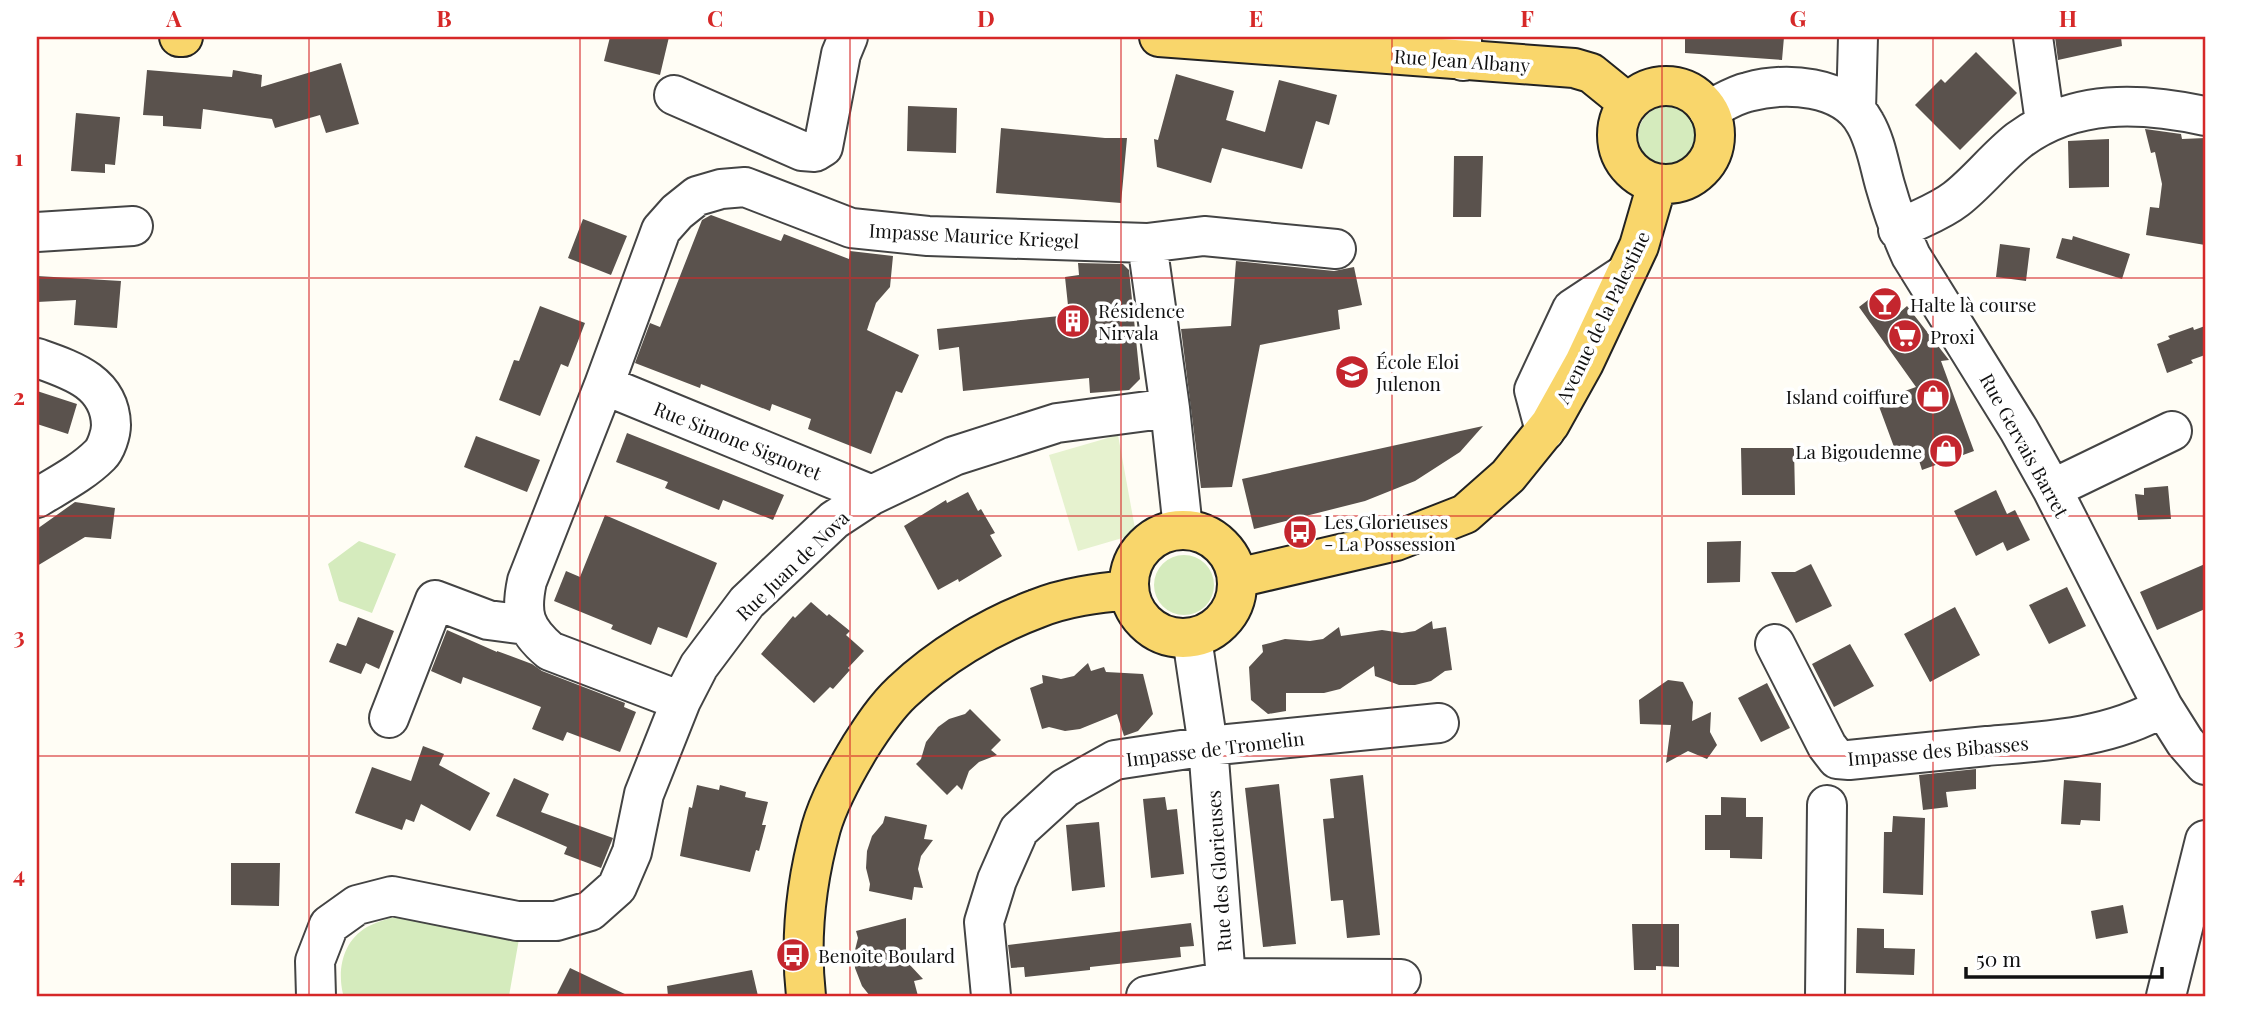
<svg xmlns="http://www.w3.org/2000/svg" width="2242" height="1033" viewBox="0 0 2242 1033" font-family="'Playfair Display',serif">
	<style>
		.green { fill: #d5ebbd }
		.pitch { fill: #e6f2cf }
		.building { fill: #5a524d }
		.lines { fill: none; stroke-linecap: round; stroke-linejoin: round }
		.minor-casing { stroke: #444; stroke-width: 42 }
		.major-casing { stroke: #222; stroke-width: 42 }
		.minor { stroke: #fff; stroke-width: 38 }
		.major { stroke: #f9d66b; stroke-width: 38 }
		.grid { fill: none; stroke: #d62828; stroke-width: 2; stroke-opacity: 0.55 }
		.labels { text-anchor: middle; dominant-baseline: central; stroke-width: 7; stroke-linejoin: round; paint-order: stroke }
		.street-label { font-size: 19px; fill: #111; stroke: #fff }
		.poi-label { font-size: 19px; fill: #111; stroke: #fff; text-anchor: start }
		.neatline { fill: none; stroke: #d62828; stroke-width: 2.5 }
		.grid-label { font-size: 23px; text-anchor: middle; font-weight: bold; fill: #d62828 }
	</style>
	<rect width="100%" height="100%" fill="#fffdf5"/>
	<path class="green" d="M1638 136a30 30 0 1 1 60 0a30 30 0 1 1-60 0Z
		M 359,541 L 396,554 L 372,613 L 339,601 L 328,564 Z
		M1154 585a30 30 0 1 1 60 0a30 30 0 1 1-60 0Z
		M 404,914 L 520,933 L 509,996 L 346,996 L 343,994 C 337,969 343,941 367,927 C 378,921 392,918 404,914 Z"/>
	<path class="pitch" d="M 1118,435 L 1136,534 L 1078,551 L 1049,455 Z"/>
	<path class="building" d="M 610,37 L 669,37 L 660,75 L 604,61 Z
		M 1685,37 L 1784,37 L 1782,60 L 1685,53 Z
		M 2055,37 L 2121,37 L 2122,46 L 2058,60 Z
		M 1976,52 L 2017,93 L 1960,150 L 1915,105 L 1941,79 L 1945,83 Z
		M 341,63 L 359,124 L 326,133 L 320,115 L 275,128 L 272,119 L 203,109 L 201,129 L 163,126 L 163,116 L 143,115 L 147,70 L 232,77 L 233,70 L 262,75 L 261,87 Z
		M 1176,74 L 1234,91 L 1226,120 L 1265,132 L 1279,80 L 1337,95 L 1329,125 L 1316,121 L 1302,169 L 1222,148 L 1211,183 L 1157,167 L 1154,139 L 1158,140 Z
		M 908,106 L 957,108 L 956,153 L 907,151 Z
		M 76,113 L 120,117 L 115,165 L 105,164 L 105,173 L 71,171 Z
		M 1001,128 L 1105,138 L 1127,138 L 1121,203 L 996,193 Z
		M 2145,129 L 2181,134 L 2182,139 L 2205,138 L 2205,245 L 2146,235 L 2150,207 L 2159,208 L 2162,184 L 2155,152 L 2151,153 Z
		M 2109,139 L 2109,187 L 2069,188 L 2068,141 Z
		M 1454,156 L 1483,156 L 1481,217 L 1453,217 Z
		M 711,215 L 781,241 L 784,234 L 849,259 L 850,251 L 893,256 L 890,287 L 876,303 L 867,330 L 919,355 L 902,393 L 896,391 L 871,454 L 808,429 L 811,419 L 772,404 L 770,411 L 701,384 L 700,388 L 635,363 L 650,323 L 660,327 L 702,220 Z
		M 583,219 L 627,236 L 611,275 L 568,258 Z
		M 2073,236 L 2130,254 L 2122,279 L 2056,258 L 2062,238 L 2072,240 Z
		M 2000,244 L 2030,248 L 2026,281 L 1996,277 Z
		M 1236,261 L 1334,271 L 1354,267 L 1362,305 L 1338,310 L 1340,329 L 1260,345 L 1232,487 L 1201,488 L 1181,329 L 1231,326 Z
		M 1078,263 L 1123,264 L 1129,270 L 1140,379 L 1129,390 L 1090,393 L 1089,378 L 963,391 L 959,347 L 939,350 L 937,329 L 1069,315 L 1065,277 L 1079,275 Z
		M 37,276 L 121,281 L 117,328 L 74,325 L 76,300 L 37,302 Z
		M 1881,290 L 1899,313 L 1907,306 L 1949,360 L 1941,361 L 1974,451 L 1922,470 L 1915,448 L 1897,455 L 1877,401 L 1916,387 L 1859,307 Z
		M 540,306 L 585,323 L 568,367 L 561,364 L 540,416 L 499,400 L 514,360 L 519,361 Z
		M 2205,326 L 2205,355 L 2191,360 L 2193,363 L 2167,373 L 2157,344 L 2170,339 L 2168,336 L 2193,327 L 2194,330 Z
		M 37,391 L 77,404 L 68,434 L 37,424 Z
		M 1483,426 L 1460,452 L 1415,481 L 1365,501 L 1254,529 L 1242,479 Z
		M 627,433 L 784,495 L 773,520 L 723,500 L 719,510 L 665,488 L 668,482 L 616,462 Z
		M 476,436 L 540,460 L 527,492 L 464,467 Z
		M 1741,448 L 1794,448 L 1795,495 L 1742,495 Z
		M 2168,486 L 2171,519 L 2138,520 L 2135,494 L 2144,495 L 2144,488 Z
		M 1996,490 L 2007,514 L 2015,510 L 2030,540 L 2007,551 L 2003,542 L 1976,556 L 1954,511 Z
		M 968,492 L 978,511 L 981,509 L 995,533 L 990,535 L 1002,556 L 959,582 L 958,579 L 938,590 L 904,526 L 946,500 L 947,503 Z
		M 75,502 L 115,508 L 111,539 L 85,537 L 37,566 L 37,529 Z
		M 605,515 L 717,563 L 687,638 L 658,627 L 651,645 L 611,629 L 613,625 L 554,601 L 566,571 L 580,577 Z
		M 1741,541 L 1740,582 L 1707,583 L 1707,542 Z
		M 1811,564 L 1832,606 L 1796,623 L 1771,572 L 1795,572 Z
		M 2205,564 L 2205,609 L 2157,630 L 2140,592 Z
		M 2067,587 L 2086,626 L 2049,644 L 2029,605 Z
		M 811,602 L 827,616 L 829,614 L 850,631 L 846,635 L 864,651 L 848,668 L 850,670 L 833,689 L 830,687 L 814,703 L 761,654 L 793,616 L 795,618 Z
		M 1955,607 L 1980,655 L 1930,682 L 1904,634 Z
		M 358,617 L 394,631 L 379,669 L 366,663 L 361,674 L 329,662 L 337,643 L 346,646 Z
		M 1432,621 L 1433,629 L 1446,627 L 1452,670 L 1445,671 L 1431,681 L 1415,685 L 1399,685 L 1375,676 L 1374,666 L 1340,689 L 1324,693 L 1286,693 L 1286,711 L 1268,714 L 1251,700 L 1249,667 L 1263,652 L 1262,645 L 1285,639 L 1310,641 L 1323,639 L 1339,627 L 1341,636 L 1382,630 L 1402,633 L 1415,631 Z
		M 447,630 L 497,652 L 497,651 L 532,664 L 542,671 L 625,703 L 624,707 L 636,712 L 620,752 L 567,732 L 563,741 L 532,729 L 541,707 L 463,677 L 461,684 L 431,671 Z
		M 1850,644 L 1874,686 L 1834,707 L 1812,664 Z
		M 1088,663 L 1091,671 L 1104,667 L 1106,672 L 1143,674 L 1153,714 L 1138,731 L 1124,736 L 1117,714 L 1080,729 L 1065,731 L 1049,727 L 1042,729 L 1030,688 L 1043,683 L 1042,675 L 1061,679 L 1074,676 Z
		M 1668,680 L 1683,682 L 1693,702 L 1692,721 L 1711,712 L 1710,732 L 1717,745 L 1707,759 L 1688,751 L 1666,763 L 1671,725 L 1640,724 L 1639,700 Z
		M 1767,683 L 1790,728 L 1761,742 L 1738,698 Z
		M 970,709 L 1001,740 L 991,750 L 997,755 L 979,762 L 969,771 L 962,790 L 957,785 L 947,795 L 916,764 L 921,759 L 926,742 L 938,727 L 949,719 L 965,714 Z
		M 423,746 L 444,754 L 439,765 L 490,793 L 470,831 L 421,804 L 414,822 L 406,819 L 402,830 L 355,813 L 372,767 L 411,781 Z
		M 1976,769 L 1976,789 L 1946,792 L 1948,807 L 1923,810 L 1919,775 Z
		M 1363,775 L 1380,935 L 1347,938 L 1343,900 L 1331,901 L 1323,819 L 1334,818 L 1330,779 Z
		M 514,778 L 549,794 L 541,812 L 613,838 L 601,868 L 564,854 L 567,847 L 496,816 Z
		M 2064,780 L 2101,783 L 2100,821 L 2081,820 L 2080,825 L 2061,824 Z
		M 1279,784 L 1296,944 L 1263,947 L 1245,788 Z
		M 697,785 L 719,790 L 720,785 L 746,792 L 745,797 L 768,802 L 762,825 L 766,825 L 759,851 L 756,850 L 750,872 L 680,856 L 689,807 L 692,808 Z
		M 1165,797 L 1167,810 L 1177,809 L 1184,874 L 1151,878 L 1143,799 Z
		M 1721,797 L 1746,798 L 1746,817 L 1763,817 L 1762,859 L 1730,858 L 1730,850 L 1705,850 L 1705,815 L 1721,815 Z
		M 885,816 L 927,825 L 924,839 L 933,840 L 921,856 L 918,869 L 923,888 L 914,887 L 912,900 L 869,891 L 870,884 L 866,868 L 867,851 L 872,836 L 883,823 Z
		M 1893,816 L 1925,818 L 1923,895 L 1883,893 L 1884,832 L 1892,832 Z
		M 1099,822 L 1105,887 L 1072,891 L 1066,825 Z
		M 231,863 L 280,863 L 279,906 L 231,905 Z
		M 2123,905 L 2128,933 L 2096,939 L 2091,911 Z
		M 906,918 L 906,951 L 909,964 L 923,979 L 914,981 L 918,996 L 870,996 L 862,986 L 855,968 L 854,954 L 858,938 L 856,931 Z
		M 1191,923 L 1194,946 L 1180,947 L 1181,957 L 1090,967 L 1090,970 L 1025,977 L 1024,967 L 1011,968 L 1008,945 Z
		M 1632,924 L 1679,924 L 1679,967 L 1656,966 L 1656,970 L 1634,970 Z
		M 1857,928 L 1884,929 L 1884,948 L 1915,949 L 1914,975 L 1856,973 Z
		M 570,968 L 629,996 L 556,996 Z
		M 752,970 L 758,996 L 668,996 L 667,986 Z"/>
	<g class="lines">
		<g class="minor-casing">
			<path id="minor" d="M 1457,37 L 1462,41 L 1463,61
				M 2033,37 L 2045,122
				M 674,95 L 802,151 L 815,152 L 823,147 L 841,54 L 848,37
				M 1708,110 C 1721,104 1734,95 1748,92 C 1785,82 1844,84 1865,123 C 1876,142 1879,164 1885,185 C 1892,210 1900,232 1911,256 L 2019,430 L 2052,489 L 2163,707 L 2185,742 L 2205,765
				M 1856,110 L 1858,37
				M 1898,230 C 1917,219 1938,213 1956,199 C 1978,182 1996,158 2019,140 C 2074,99 2140,102 2205,116
				M 37,232 L 133,226
				M 1147,243 L 1170,408 L 1183,529
				M 37,358 C 71,370 110,382 111,425 C 111,434 106,449 100,455 C 82,473 58,485 37,498
				M 604,385 L 872,495
				M 1545,431 L 1534,390 L 1572,309 L 1625,274
				M 2052,489 L 2172,431
				M 1192,638 L 1208,746 L 1226,980
				M 1775,644 L 1827,746 L 1837,759 L 1849,760 C 1895,755 1941,751 1987,746 C 2047,741 2110,738 2163,707
				M 681,701 L 550,651 C 524,629 520,614 527,581 L 604,385 L 661,230 L 677,212 L 697,196 L 721,189 L 745,187 L 851,228 L 928,236 L 1147,243 L 1204,236 L 1336,249
				M 389,718 L 435,600 L 488,620 L 526,625
				M 316,996 L 315,961 L 329,925 L 357,905 L 392,896 L 517,921 L 556,921 L 590,911 L 617,887 L 632,852 L 644,794 L 681,701 L 699,666 L 747,602 L 834,520 L 872,495 L 954,456 L 1057,423 L 1170,408
				M 991,996 L 984,922 L 997,880 L 1019,830 L 1065,788 L 1115,760 L 1208,746 L 1439,723
				M 1146,996 L 1243,978 L 1401,979
				M 1825,996 L 1827,805
				M 2166,996 L 2205,840"/>
		</g>
		<g class="major-casing">
			<path id="major" d="M 179,37 L 183,37
				M 1159,37 L 1574,68 L 1591,73 L 1628,103
				M1617 135a49 49 0 1 1 98 0a49 49 0 1 1-98 0Z
				M1129 584a54 54 0 1 1 108 0a54 54 0 1 1-108 0Z
				M 1237,578 L 1396,541 L 1465,514 L 1508,476 L 1550,424 L 1584,363 L 1639,246 L 1657,184
				M 806,996 C 800,941 806,882 821,828 C 829,800 845,772 860,747 C 872,728 885,708 902,692 C 939,657 988,627 1036,609 C 1065,597 1098,593 1129,590"/>
		</g>
		<use href="#minor" class="minor"/>
		<use href="#major" class="major"/>
	</g>
	<path class="grid" d="M 309,37 L 309,996M 580,37 L 580,996M 850,37 L 850,996M 1121,37 L 1121,996M 1392,37 L 1392,996M 1662,37 L 1662,996M 1933,37 L 1933,996M 37,278 L 2205,278M 37,516 L 2205,516M 37,756 L 2205,756"/>
	<defs>
		<g id="bar-disc" transform="scale(1.75)"><circle r="9.5" fill="#c4262e" stroke="#fff"/><path d="M-6-5H6L.8 .8V4.5H3.5V6h-7V4.5H-.8V.8Z" fill="#fff"/></g>
		<g id="building-disc" transform="scale(1.75)"><circle r="9.5" fill="#c4262e" stroke="#fff"/><path d="M-4-6H4V6H1V3H-1V6H-4ZM-2.5-4.3h1.7v1.8h-1.7ZM.8-4.3h1.7v1.8H.8ZM-2.5-1h1.7V.8h-1.7ZM.8-1h1.7V.8H.8Z" fill="#fff"/></g>
		<g id="supermarket-disc" transform="scale(1.75)"><circle r="9.5" fill="#c4262e" stroke="#fff"/><path d="M-6-5.5h2.5l.6 2H6L4.5 2H-2.5L-4.4-4H-6ZM-1.5 3.2a1.3 1.3 0 1 0 .1 0ZM3 3.2a1.3 1.3 0 1 0 .1 0Z" fill="#fff"/></g>
		<g id="school-disc" transform="scale(1.75)"><circle r="9.5" fill="#c4262e" stroke="#fff"/><path d="M0-5L7-2L0 1L-7-2ZM-4 1L0 2.5L4 1V4Q0 6-4 4Z" fill="#fff"/></g>
		<g id="shop-disc" transform="scale(1.75)"><circle r="9.5" fill="#c4262e" stroke="#fff"/><path d="M-5-2.5h2.3a2.7 3.5 0 0 1 5.4 0H5L5.5 6h-11ZM-1.5-2.5h3a1.5 2.3 0 0 0-3 0Z" fill="#fff"/></g>
		<g id="bus-disc" transform="scale(1.75)"><circle r="9.5" fill="#c4262e" stroke="#fff"/><path d="M-5-6H5V4H4V6H2V4H-2V6H-4V4H-5ZM-3.5-4V0h7V-4ZM-3.5 1.2v1.5H-2V1.2ZM2 1.2v1.5H3.5V1.2Z" fill="#fff"/></g>
	</defs>
	<g fill-rule="evenodd">
		<use href="#bar-disc" x="1885" y="304"/>
		<use href="#building-disc" x="1073" y="321"/>
		<use href="#supermarket-disc" x="1905" y="336"/>
		<use href="#school-disc" x="1352" y="372"/>
		<use href="#shop-disc" x="1933" y="396"/>
		<use href="#shop-disc" x="1946" y="451"/>
		<use href="#bus-disc" x="1300" y="532"/>
		<use href="#bus-disc" x="793" y="955"/>
	</g>
	<g class="labels">
		<g class="street-label">
			<text transform="translate(1462 60) rotate(4)">Rue Jean Albany</text>
			<text transform="translate(974 235) rotate(3)">Impasse Maurice Kriegel</text>
			<text transform="translate(1602 317) rotate(-64)">Avenue de la Palestine</text>
			<text transform="translate(738 440) rotate(22)">Rue Simone Signoret</text>
			<text transform="translate(2025 445) rotate(61)">Rue Gervais Barret</text>
			<text transform="translate(792 565) rotate(-44)">Rue Juan de Nova</text>
			<text transform="translate(1215 748) rotate(-7)">Impasse de Tromelin</text>
			<text transform="translate(1938 750) rotate(-5)">Impasse des Bibasses</text>
			<text transform="translate(1218 871) rotate(-94)">Rue des Glorieuses</text>
		</g>
		<g class="poi-label">
			<text x="1910" y="304">Halte là course</text>
			<text x="1098" y="310">Résidence<tspan x="1098" dy="22">Nirvala</tspan></text>
			<text x="1930" y="336">Proxi</text>
			<text x="1376" y="361">École Eloi<tspan x="1376" dy="22">Julenon</tspan></text>
			<text x="1909" y="396" text-anchor="end">Island coiffure</text>
			<text x="1922" y="451" text-anchor="end">La Bigoudenne</text>
			<text x="1324" y="521">Les Glorieuses<tspan x="1324" dy="22">- La Possession</tspan></text>
			<text x="818" y="955">Benoîte Boulard</text>
		</g>
	</g>
	<rect width="2242" height="1033" fill="none" stroke="#ffffff" stroke-width="77"/>
	<path d="M1966 967v10h196v-10" fill="none" stroke="#111111" stroke-width="3.5"/>
	<text x="1976" y="967" font-size="21" fill="#111111" stroke="#ffffff" stroke-width="5" paint-order="stroke">50 m</text>
	<rect x="38" y="38" width="2166" height="957" class="neatline"/>
	<g class="grid-label">
		<text x="174" y="27">A</text>
		<text x="444" y="27">B</text>
		<text x="715" y="27">C</text>
		<text x="986" y="27">D</text>
		<text x="1256" y="27">E</text>
		<text x="1527" y="27">F</text>
		<text x="1798" y="27">G</text>
		<text x="2068" y="27">H</text>
		<text x="19" y="166">1</text>
		<text x="19" y="405">2</text>
		<text x="19" y="644">3</text>
		<text x="19" y="883">4</text>
	</g>
</svg>
